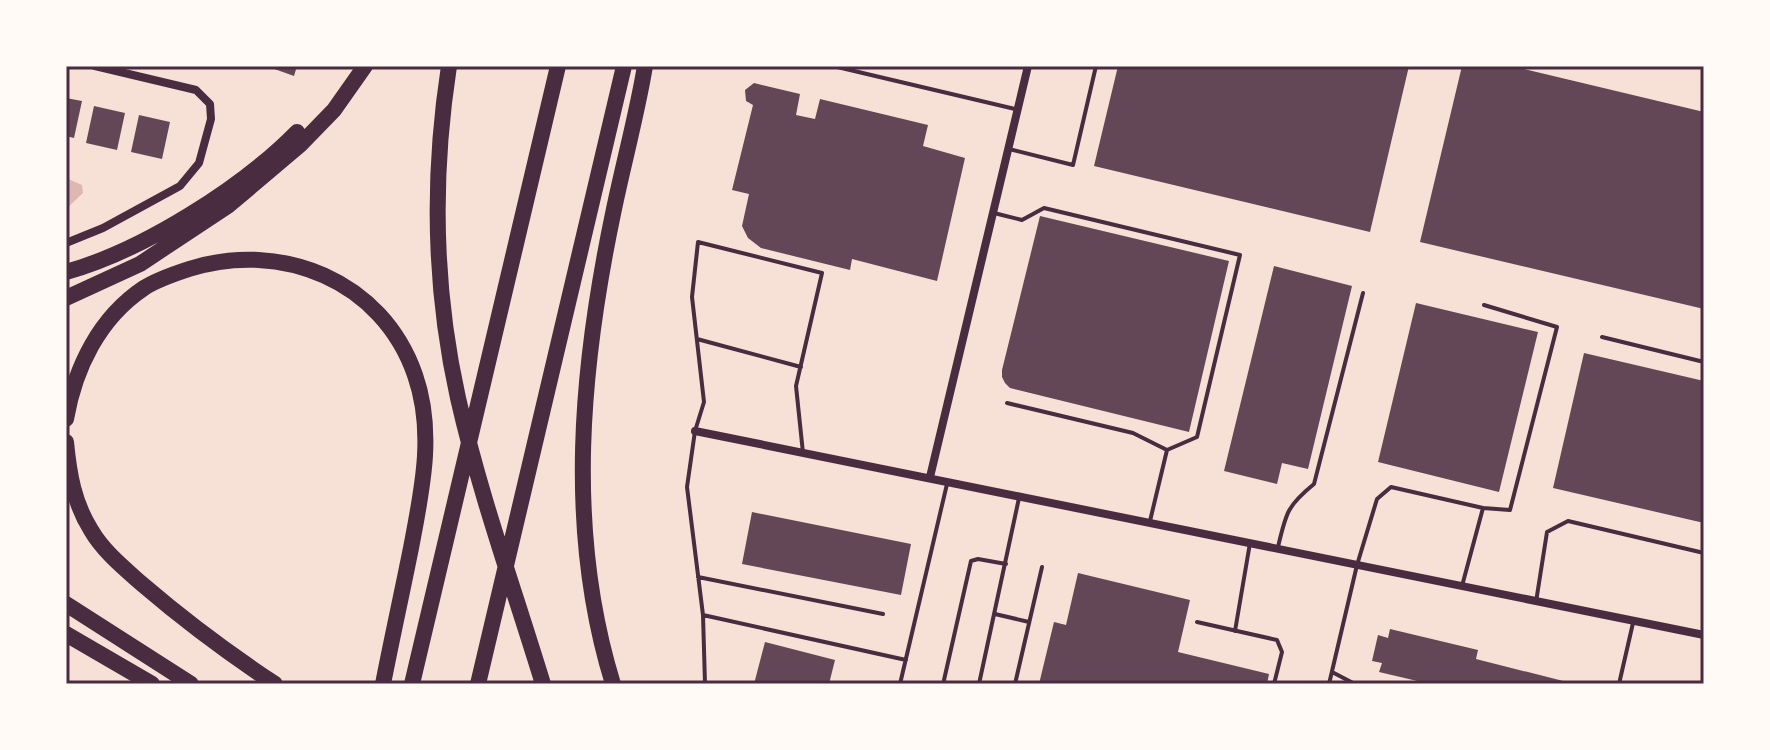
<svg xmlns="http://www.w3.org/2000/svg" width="1770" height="750" viewBox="0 0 1770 750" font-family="'Source Sans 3',sans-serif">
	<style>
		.water { fill: #dcb8b0 }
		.building { fill: #644757 }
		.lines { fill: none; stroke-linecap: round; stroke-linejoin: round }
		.service { stroke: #4a2c40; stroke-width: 4 }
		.minor { stroke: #4a2c40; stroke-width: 8 }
		.motorway { stroke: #4a2c40; stroke-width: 16 }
		.neatline { fill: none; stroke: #4a2c40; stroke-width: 3 }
	</style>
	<rect width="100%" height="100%" fill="#f7e1d7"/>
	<path class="water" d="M 66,178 L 82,185 L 83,193 L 66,209 Z"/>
	<path class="building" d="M 266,66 L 297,66 L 294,76 Z
		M 1118,66 L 1409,66 L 1370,232 L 1094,166 Z
		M 1462,66 L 1512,66 L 1704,112 L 1704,309 L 1420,242 Z
		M 754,83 L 800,94 L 796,115 L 815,119 L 820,99 L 928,125 L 923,146 L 965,158 L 937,281 L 852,259 L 850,270 L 761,248 L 748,238 L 742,226 L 749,194 L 732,190 L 753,105 L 746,101 L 745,90 Z
		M 66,98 L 82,101 L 74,138 L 66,136 Z
		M 94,106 L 125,113 L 117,150 L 86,143 Z
		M 139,115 L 170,122 L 162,159 L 131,152 Z
		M 1040,216 L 1229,261 L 1189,432 L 1010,388 L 1005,383 L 1002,377 L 1002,370 Z
		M 1274,266 L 1352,286 L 1308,469 L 1282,463 L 1277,484 L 1224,471 Z
		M 1416,303 L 1538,332 L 1499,492 L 1378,462 Z
		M 1584,353 L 1704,381 L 1704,523 L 1553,488 Z
		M 752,512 L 911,544 L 901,595 L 742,564 Z
		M 1078,573 L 1190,600 L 1178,652 L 1269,674 L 1267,684 L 1039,684 L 1054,622 L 1066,625 Z
		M 1390,629 L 1478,650 L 1476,659 L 1575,684 L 1430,684 L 1379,672 L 1382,663 L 1372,661 L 1378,635 L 1388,638 Z
		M 765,642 L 835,660 L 829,684 L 754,684 Z"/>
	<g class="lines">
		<path class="service" d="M 833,66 L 1015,109
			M 1009,149 L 1073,165 L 1096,66
			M 994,213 L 1022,220 L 1044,208 L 1240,255 L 1197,437 L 1167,450 L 1150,521
			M 1602,337 L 1704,362
			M 697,339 L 801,367
			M 1007,403 L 1133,433 L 1167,450
			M 1278,547 C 1286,513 1287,506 1314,484 L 1363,293
			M 698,577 L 883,614
			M 1462,586 L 1483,508 L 1510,510 L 1557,327 L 1484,305
			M 1536,602 L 1547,532 L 1568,521 L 1704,553
			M 995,614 L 1029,622
			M 703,615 L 906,660
			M 1197,622 L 1277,640 L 1282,652 L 1274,684
			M 1235,631 L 1250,543
			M 1332,672 L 1355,684
			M 705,684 L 703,615 L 687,487 L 695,431 L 704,402 L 692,297 L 698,242 L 822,273 L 796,386 L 803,453
			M 900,684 L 947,484
			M 945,684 L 944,680 L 971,561 L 978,559 L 1006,564
			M 979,684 L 1019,498
			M 1015,684 L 1042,567
			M 1329,684 L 1357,565 L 1377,499 L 1391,487 L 1483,508
			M 1619,684 L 1633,623"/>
		<path class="minor" d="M 66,243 L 103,228 L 180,186 L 199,163 L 211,119 L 210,104 L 196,90 L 95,66
			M 695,431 L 1704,635
			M 930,477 L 1028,66"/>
		<path class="motorway" d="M 449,66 C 432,176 434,290 458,398 C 480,495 514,589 543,684
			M 66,272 C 142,251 242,188 297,132
			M 66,298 L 140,264 L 229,205 L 300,145 L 334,110 L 365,66
			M 66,419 C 75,368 99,318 144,288 C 158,279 174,274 189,269 C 281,240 382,280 415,375 C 435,432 422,490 411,548 C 402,593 392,638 383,684
			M 66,442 C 69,474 74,503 91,530 C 103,551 124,568 142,584 C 184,620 228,653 275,684
			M 66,604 L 191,684
			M 66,634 L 152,684
			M 412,684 L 558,66
			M 478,684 L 624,66
			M 613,684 C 565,529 581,365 614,209 C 624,161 637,114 645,66"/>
	</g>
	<rect width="1770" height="750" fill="none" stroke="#fffaf5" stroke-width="136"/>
	<rect x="68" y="68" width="1634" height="614" class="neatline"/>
</svg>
